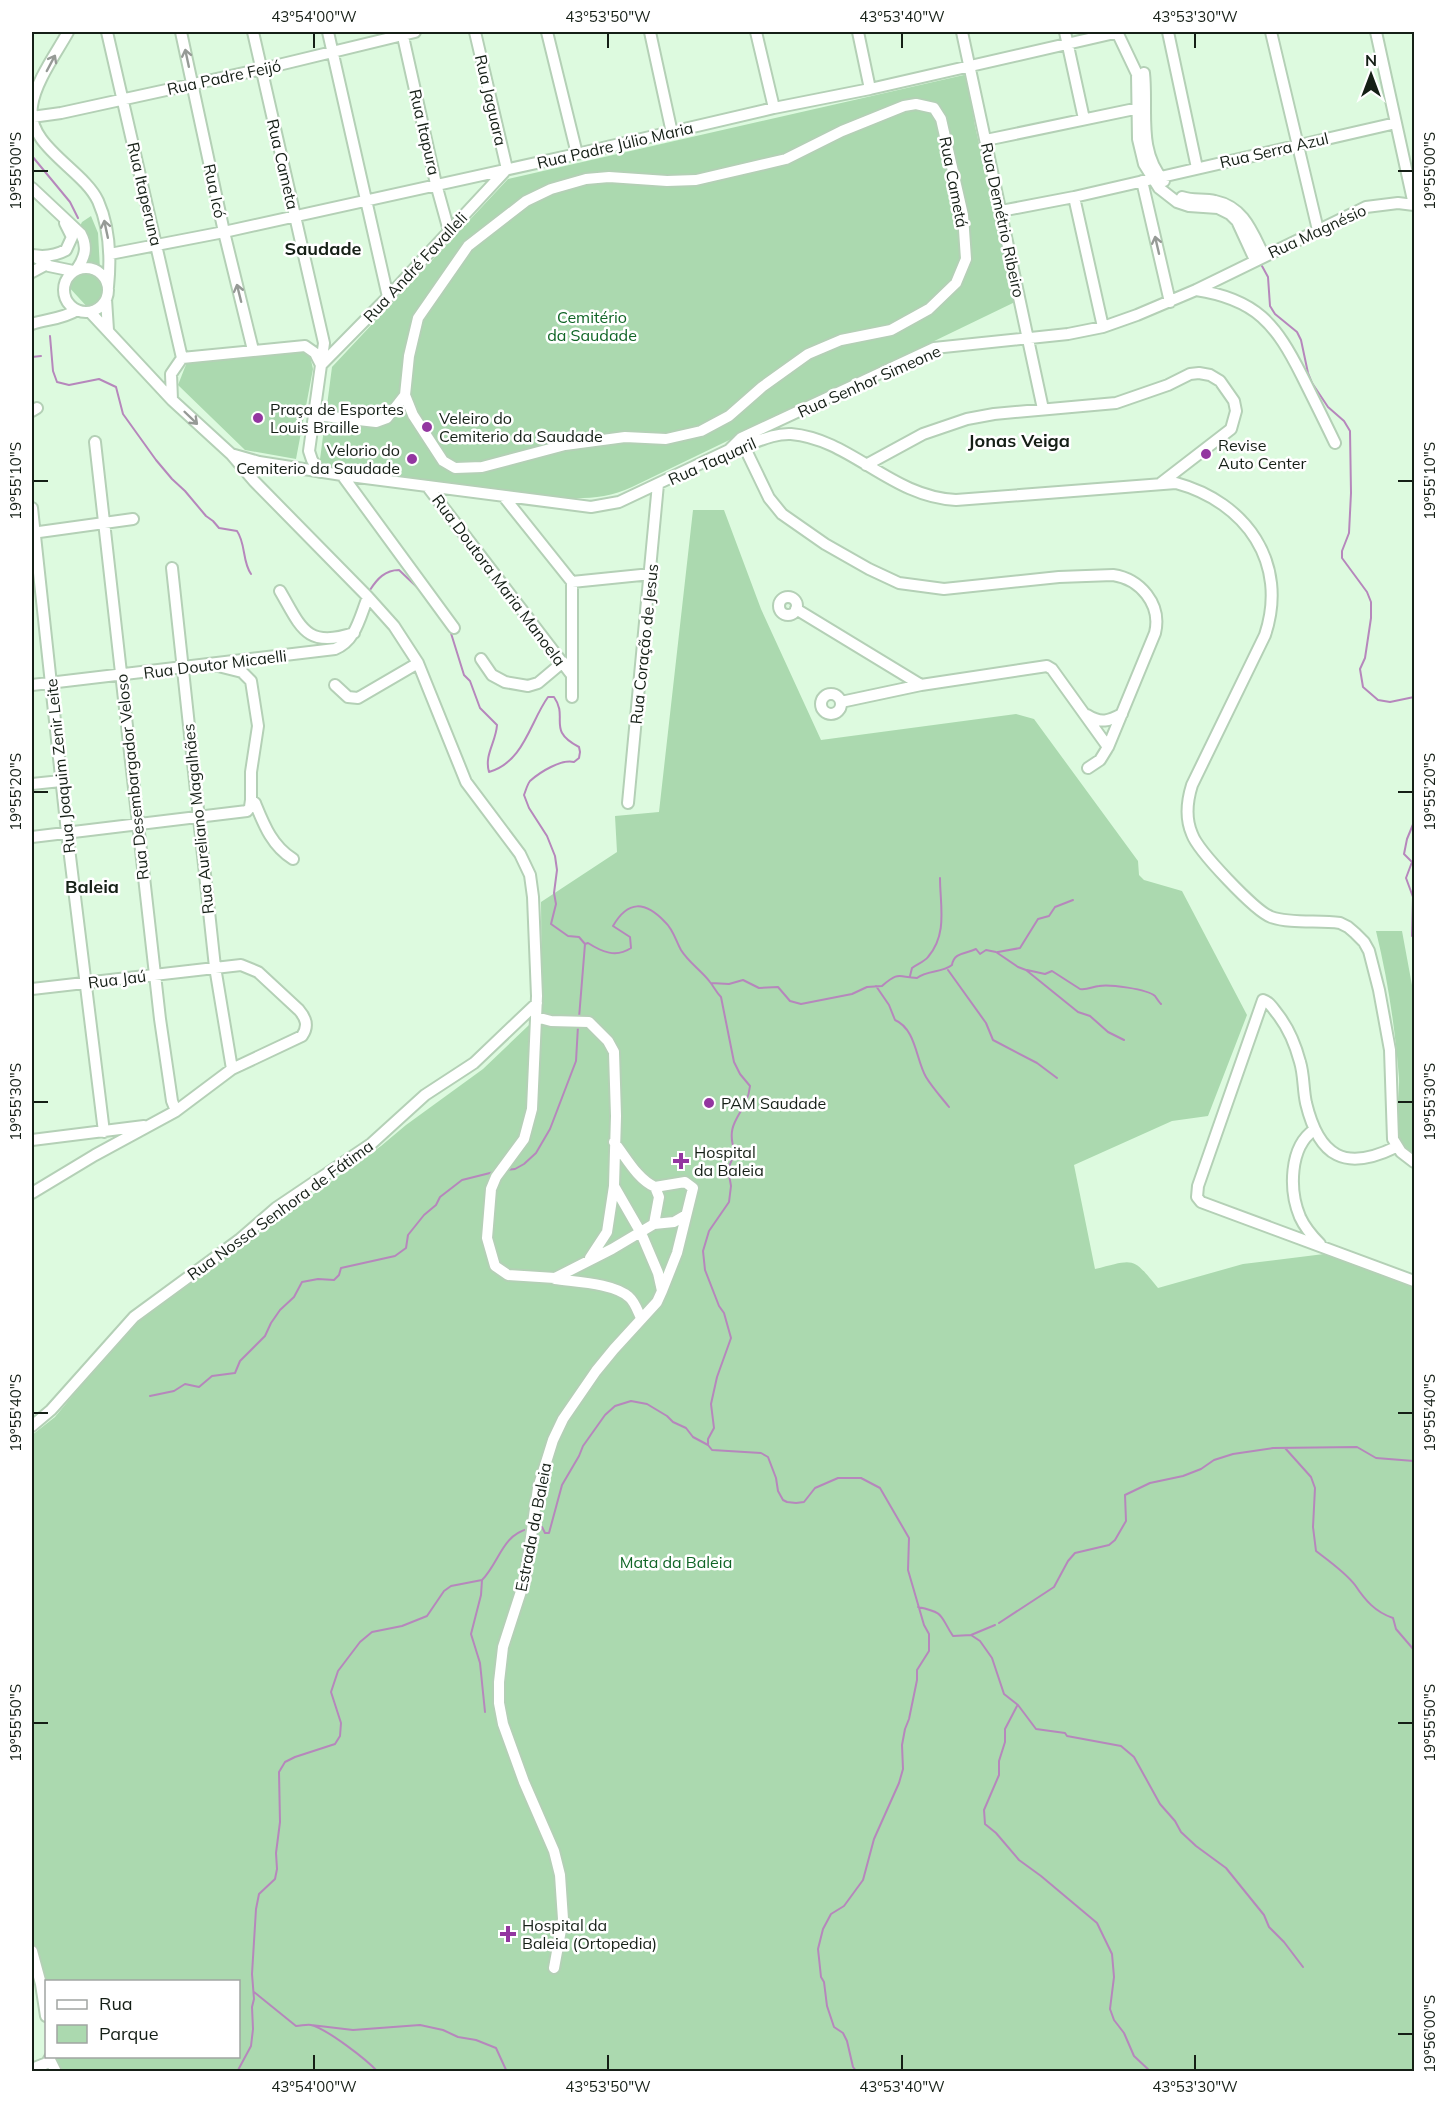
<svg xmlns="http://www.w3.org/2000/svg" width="1446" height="2103" viewBox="0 0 1446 2103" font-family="Mulish,sans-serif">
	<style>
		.green { fill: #abd9af }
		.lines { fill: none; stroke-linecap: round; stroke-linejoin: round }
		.stream { stroke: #b687bc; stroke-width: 2 }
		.minor-casing { stroke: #b4d0b6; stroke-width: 14 }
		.minor { stroke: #fff; stroke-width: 10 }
		.oneway { stroke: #969a96 }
		.ticks { fill: none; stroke: #151f16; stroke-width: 2 }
		.poi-dot { fill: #9336a0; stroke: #fff; stroke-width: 2 }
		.labels { text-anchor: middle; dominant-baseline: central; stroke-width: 5; stroke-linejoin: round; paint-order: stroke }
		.street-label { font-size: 16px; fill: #151f16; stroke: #fff }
		.park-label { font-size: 16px; fill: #106526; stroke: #fff }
		.poi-label { font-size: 16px; fill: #151f16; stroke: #fff; text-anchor: start }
		.neighbourhood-label { font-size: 18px; font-weight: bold; fill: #151f16; stroke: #fff }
		.neatline { fill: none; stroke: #151f16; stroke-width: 2 }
		.ticks-label { font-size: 15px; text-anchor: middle; fill: #151f16 }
	</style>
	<rect width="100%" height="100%" fill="#ddfadf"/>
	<path class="green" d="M 964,75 L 967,78 L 975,126 L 1015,302 L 632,487 C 604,500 578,499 548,497 L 319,467 L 332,367 L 508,179 Z
		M 91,216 L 98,233 L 100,269 L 93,265 L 83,266 L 79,228 L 82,222 Z
		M 79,271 L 95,271 C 111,286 111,300 90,310 L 67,285 L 74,274 Z
		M 309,351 L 313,369 L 296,459 L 245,450 L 178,385 L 187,362 Z
		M 693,510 L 724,510 L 761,609 L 821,740 L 1016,714 L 1034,719 L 1138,861 L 1139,875 L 1144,880 L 1182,891 L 1247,1015 L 1208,1116 L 1172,1121 L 1074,1165 L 1095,1269 C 1135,1259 1132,1256 1158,1288 L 1243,1264 L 1324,1254 L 1414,1286 L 1414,2071 L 59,2071 L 54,2057 L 238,2056 L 238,1982 L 46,1982 L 46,2002 L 44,1983 L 32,1943 L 32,1435 L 55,1417 L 93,1371 L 117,1338 L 139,1319 L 381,1146 L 406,1125 L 483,1069 L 529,1025 L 542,1022 L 541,902 L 617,852 L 615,816 L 659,812 Z
		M 1376,931 L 1402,931 L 1414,996 L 1414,1155 C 1408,1153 1402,1145 1400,1138 C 1393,1119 1400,1098 1399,1078 C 1395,1027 1388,981 1376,931 Z"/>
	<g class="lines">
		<path class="stream" d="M 32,156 L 70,202 L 78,218
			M 1262,266 L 1268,277 L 1270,306 L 1275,314 L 1297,332 L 1301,340 L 1308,373 L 1312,383 L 1328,407 L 1344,421 L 1350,431 L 1351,493 L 1349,533 L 1342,551 L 1342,558 L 1367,592 L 1371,602 L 1371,618 L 1365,658 L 1360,669 L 1363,687 L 1378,700 L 1390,702 L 1414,697
			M 50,336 L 53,371 L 57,382 L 69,385 L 99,379 L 116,387 L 123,414 L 156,460 L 172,479 L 185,491 L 206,516 L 213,521 L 219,528 L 237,531 C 246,544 242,561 251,574
			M 32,357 L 41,356
			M 370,590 C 377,579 385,570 399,570 L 419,589 L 445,623
			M 450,630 L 464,675 L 470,681 L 480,708 L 497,725 C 496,742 484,755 489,772 C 524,762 530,722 548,697 L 554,697 C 569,718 546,730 579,747 L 580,752 L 579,758 L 574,762 C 561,759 540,772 530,781 C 527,785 526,790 524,795 L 529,808 L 547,836 L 555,856 L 557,870 L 554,893 L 556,904 L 551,924 L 568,936 L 579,937 L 585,944 L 579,1018
			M 1412,936 L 1413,897 L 1406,878 L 1412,862 L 1404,854 L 1407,839 L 1414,822
			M 585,944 L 588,943 C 602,952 616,958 631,948 L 630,937 L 613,926 C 628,900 645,901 665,922 C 673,929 676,941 681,950 C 689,963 701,970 710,982 C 714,987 716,992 721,997 L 734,1062 L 740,1074 L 750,1086 C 747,1115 723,1120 735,1152 L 728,1169 L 731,1186 L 729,1202 L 709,1231 L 703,1251 L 705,1270 L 719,1306 L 724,1313 L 731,1338 L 717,1377 L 711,1404 L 714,1428 L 708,1439 L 708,1445
			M 998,952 L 1020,948 L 1038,919 L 1049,916 L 1055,907 L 1073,900
			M 948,970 L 986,1023 L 993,1040 L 1037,1063 L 1057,1078
			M 1027,970 L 1045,974 L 1052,971 L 1080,989 C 1087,990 1092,987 1099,986 C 1109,984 1147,989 1155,996 C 1157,999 1159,1002 1161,1004
			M 910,976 L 912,968 C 917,964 924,962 928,957 C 948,934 940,905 940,878
			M 711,983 L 729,984 L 743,980 L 759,988 L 778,987 L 790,1001 L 801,1004 L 852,994 L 867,987 L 882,986 C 899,971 898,977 917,978 C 927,970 942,973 952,965 C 954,952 966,954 976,949 L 980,954 L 986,950 L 996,952 L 1018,967 L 1026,970 L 1078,1012 L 1090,1016 L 1108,1032 L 1124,1040
			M 876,986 L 889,1005 L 895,1020 C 916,1029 916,1060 926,1077 C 932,1087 941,1097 949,1107
			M 506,1170 L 515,1169 L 524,1164 L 536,1153 L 550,1129 L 576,1061 L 578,1026
			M 150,1396 L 174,1391 L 185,1384 L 199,1387 L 212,1376 L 235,1373 L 240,1361 L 265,1336 L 271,1323 L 280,1310 L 294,1297 L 302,1282 L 318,1279 L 334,1280 L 339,1275 L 341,1268 L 395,1256 L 406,1248 L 408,1235 L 424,1215 L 436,1205 L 440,1197 L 462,1180 L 494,1172
			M 1285,1448 L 1311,1477 L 1315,1488 L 1313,1527 L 1316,1551 C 1329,1561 1345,1572 1355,1585 C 1365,1600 1375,1612 1393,1618 L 1396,1629 L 1414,1650
			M 542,1527 L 545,1533 L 549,1533 L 562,1485 L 579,1456 L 583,1446 L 605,1415 L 615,1406 L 631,1401 L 647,1404 L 667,1416 L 673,1422 L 686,1428 L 693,1437 L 708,1445 L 712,1450 L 761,1453 L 768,1457 L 776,1478 L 778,1491 L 783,1500 L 787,1502 L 796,1503 L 804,1502 L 815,1488 L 838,1478 L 861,1478 L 880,1488 L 909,1538 L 908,1570 L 924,1625 L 929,1634 L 929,1651 L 917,1670 L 917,1680 L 909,1719 L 905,1729 L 902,1745 L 903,1769 L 899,1783 L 874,1839 L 863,1880 L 844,1906 L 831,1914 L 823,1929 L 818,1949 L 821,1977 L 824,1982 L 827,2006 L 834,2027 L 843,2033 L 847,2041 L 853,2067 L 857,2072
			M 918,1607 C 946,1613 939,1615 953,1636 L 971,1635 L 980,1641 L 992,1658 L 1004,1694 L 1018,1705 L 1036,1729 L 1065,1733 L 1067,1736 L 1121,1746 L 1134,1757 L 1160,1804 L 1175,1821 L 1181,1832 L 1196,1846 L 1226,1868 L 1264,1915 L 1269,1927 L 1284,1942 L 1303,1967
			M 999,1623 L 1054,1587 L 1068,1561 L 1075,1553 L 1109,1545 L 1115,1540 L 1126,1521 L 1125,1495 L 1150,1483 L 1183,1476 L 1201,1469 L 1214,1460 L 1233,1454 L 1273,1448 L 1357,1447 L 1376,1458 L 1414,1461
			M 971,1635 L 995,1625
			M 1017,1706 L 1005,1729 L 1005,1742 L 999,1761 L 999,1775 L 984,1810 L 985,1824 L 996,1833 L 1019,1860 L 1041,1876 L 1097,1923 L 1112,1954 L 1114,1977 L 1110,2009 L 1114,2020 L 1124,2033 L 1134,2056 L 1151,2072
			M 485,1712 L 480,1663 L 471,1634 L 481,1595 L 482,1580 C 499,1563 502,1535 528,1529
			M 254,1992 L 296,2026 C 301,2026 307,2024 311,2025 C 327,2029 366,2059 378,2072
			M 311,2025 L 353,2030 L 420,2025 L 443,2030 L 458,2037 L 476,2040 L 496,2048 L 507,2072
			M 237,2072 L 251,2046 L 253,2029 L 252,2007 L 254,1999 L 252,1974 L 256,1909 L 259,1894 L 275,1879 L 277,1869 L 276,1853 L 280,1822 L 279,1772 L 285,1762 L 295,1757 L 335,1744 L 340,1736 L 341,1723 L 331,1692 L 338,1671 L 360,1642 L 372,1632 L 402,1626 L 427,1616 L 444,1591 L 451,1586 L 482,1580"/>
		<g class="minor-casing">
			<path id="minor" d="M 68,32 C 57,52 35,82 32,106 C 26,146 83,169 98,201 C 110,228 111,258 108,287
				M 107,32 L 182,358
				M 181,32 L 224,232 L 253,350
				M 253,32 L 324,343 L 321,365
				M 328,32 L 388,297
				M 402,32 L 436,184 L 449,231
				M 547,32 L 577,154
				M 650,32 L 672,133
				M 756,32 L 774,108
				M 858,32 L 870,89
				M 962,32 L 1043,409
				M 1065,32 L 1084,119
				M 1117,32 L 1137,74 L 1138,139 L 1144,164 L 1159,188 L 1177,202 L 1189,206 L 1218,208 L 1230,214 L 1237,221 L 1255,260
				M 1168,32 L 1197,168
				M 1271,32 L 1318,230
				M 1376,32 L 1414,205
				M 1144,73 C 1148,110 1137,151 1164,181
				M 32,117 L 61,113 L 262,69 L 415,32
				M 986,140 L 1144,107
				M 1142,181 L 1170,302
				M 32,188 L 81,234 C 88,247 85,257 77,269
				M 1074,197 L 1103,327
				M 1182,197 C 1193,201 1204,198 1215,201 C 1244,207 1252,232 1264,256
				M 1001,211 L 1074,197 L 1396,123
				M 110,254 L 224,232 L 577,154 L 774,108 L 870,89 L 1119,32
				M 32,255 C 44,257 55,256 66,250 L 72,237 L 65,223
				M 34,256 L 49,266 L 73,271
				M64 290a22 22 0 1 1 44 0a22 22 0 1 1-44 0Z
				M 32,272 L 47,264
				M 1196,290 C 1256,299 1276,324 1302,376 C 1313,398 1324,420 1335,443
				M 106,299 L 108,330
				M 90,312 L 172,400 L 231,454 L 259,462 L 342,475 L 591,507 L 619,502 L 729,450 C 750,447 768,433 791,434 C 851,439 891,497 956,500 L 1176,483 C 1246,502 1289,563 1265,635 L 1192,785 C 1187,801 1185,818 1192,834 C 1198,851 1255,911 1271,917 C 1291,924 1318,920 1340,923 L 1348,927 L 1355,933 L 1364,942 L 1369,951 L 1379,990 L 1390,1050 L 1393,1139 L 1401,1152 L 1414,1162
				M 32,324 C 47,319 63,319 77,310
				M 321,365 L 388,297 L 507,169 L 475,32
				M 172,400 L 171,374 L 182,358 L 305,346 L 315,353 L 321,365 L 309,451 L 312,460 L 320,472
				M 32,411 L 37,408
				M 315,415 L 376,422 L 387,418 L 405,395 L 409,356 L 418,318 L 468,246 L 526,201 L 551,189 L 586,179 L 609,177 L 667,181 L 696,180 L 786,159 L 842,131 L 904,106 L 916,104 L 934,108 L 941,119 L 963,215 L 966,259 L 956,283 L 929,309 L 891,330 L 841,340 L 808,354 L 762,387 L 729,416 L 701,431 L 666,439 L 625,437 L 565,445 L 482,467 L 455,468 L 443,461 L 413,415 L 405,395
				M 95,442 L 160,1019 L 172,1101 L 176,1111
				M 742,442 L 769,498 L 782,514 L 825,544 L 869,569 L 899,583 L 944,589 L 1059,577 L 1113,575 C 1140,579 1162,604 1155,633 L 1108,747 L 1100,760 L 1088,768
				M 729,450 L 741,438 L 934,348 L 1068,334 L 1103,327 L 1137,315 L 1196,290 L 1366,207 L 1398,203 L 1414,205
				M 231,454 L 254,481 L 368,597 L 394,626 L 418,663 L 466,782 L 520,854 L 530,875 L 533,897 L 537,996 L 532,1109 L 524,1139 L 496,1177 L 491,1189 L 487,1238 L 495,1266 L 508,1275 L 555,1278 L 612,1249 L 654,1224 L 659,1197 L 655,1187 L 685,1182 L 693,1188 L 677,1253 L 662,1291
				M 866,465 L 923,434 L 967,419 L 994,414 L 1116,403 L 1168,385 L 1190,374 L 1199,373 L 1210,375 L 1220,381 L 1234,401 L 1236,411 L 1231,429 L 1161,483
				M 342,475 L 454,628
				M 427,486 L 571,674
				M 504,497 L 572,582 L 572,697
				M 32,508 L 67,832 L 104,1132
				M 32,533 L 133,519
				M 172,568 L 215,967 L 232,1069
				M 572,582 L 651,574
				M 280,591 C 301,627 306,649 354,633
				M779 606a9 9 0 1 1 18 0a9 9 0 1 1-18 0Z
				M 796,609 L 921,685
				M 481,659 L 492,675 L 505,682 L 528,686 L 538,683 L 563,662
				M 32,685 L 335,649 C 356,641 360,616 368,597
				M 335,685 L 348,697 L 358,698 L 418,663
				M821 704a10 10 0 1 1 20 0a10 10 0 1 1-20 0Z
				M 841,702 L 921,685 L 1047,666 L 1052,669 L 1108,747
				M 1087,715 C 1101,724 1109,721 1122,714
				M 32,784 L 61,781
				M 251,800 L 255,803 C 264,825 272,846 293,859
				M 628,803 L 658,484
				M 32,837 L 247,811 L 250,807 L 251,800 L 251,772 L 258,726 L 251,681 L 242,672 L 210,664
				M 32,989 L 241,965 L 258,972 L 299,1010 C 306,1018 309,1026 302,1036 L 232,1069 L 176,1111 L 95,1155 L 32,1193
				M 536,1017 L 551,1021 L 589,1022 L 608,1041 L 614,1052 L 616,1116 L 614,1186 L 641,1233 L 658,1273 L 662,1291 L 657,1302 L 614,1349 L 596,1371 L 563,1419 L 553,1440 L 538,1488 L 525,1579 L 503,1647 L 499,1682 L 499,1703 L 503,1724 L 524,1782 L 554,1851 L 560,1875 L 563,1919 L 554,1968
				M 1314,1130 C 1289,1147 1289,1191 1300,1217 C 1305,1228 1312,1236 1320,1244
				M 32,1140 L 144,1126
				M 614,1142 C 626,1157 637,1179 655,1187
				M 1396,1147 C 1345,1172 1319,1157 1306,1103 C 1303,1089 1304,1075 1300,1062 C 1296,1047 1288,1028 1279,1016 C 1274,1010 1270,1002 1263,1000 L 1198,1186 L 1197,1197 L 1201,1202 L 1414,1281
				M 654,1224 L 674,1222 L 686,1215
				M 590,1258 L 607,1232 L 614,1186
				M 555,1279 C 575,1282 614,1283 629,1297 C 635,1302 638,1312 641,1318
				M 32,1426 L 51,1410 L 134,1317 L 239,1240 L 276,1208 L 371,1144 L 425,1095 L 474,1063 L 537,1003
				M 32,1951 L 41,1984 L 46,2016
				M 50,2060 L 56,2072
				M 32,2069 L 47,2063 L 51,2056"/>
		</g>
		<use href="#minor" class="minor"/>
	</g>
	<defs><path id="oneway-shaft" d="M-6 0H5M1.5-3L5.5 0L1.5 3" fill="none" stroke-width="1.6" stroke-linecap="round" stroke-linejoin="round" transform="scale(1.5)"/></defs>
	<g class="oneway">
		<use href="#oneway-shaft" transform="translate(187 58) rotate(-102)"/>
		<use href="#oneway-shaft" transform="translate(51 63) rotate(-62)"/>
		<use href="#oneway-shaft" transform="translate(106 229) rotate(-102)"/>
		<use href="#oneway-shaft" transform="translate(1157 245) rotate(-103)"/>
		<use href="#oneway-shaft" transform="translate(239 293) rotate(-104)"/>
		<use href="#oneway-shaft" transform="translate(191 418) rotate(44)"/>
	</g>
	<path class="ticks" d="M 314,33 L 314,48M 608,33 L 608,48M 902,33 L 902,48M 1195,33 L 1195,48M 33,171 L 48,171M 1398,171 L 1413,171M 33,481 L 48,481M 1398,481 L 1413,481M 33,792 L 48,792M 1398,792 L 1413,792M 33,1102 L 48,1102M 1398,1102 L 1413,1102M 33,1413 L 48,1413M 1398,1413 L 1413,1413M 33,1723 L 48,1723M 1398,1723 L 1413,1723M 1398,2034 L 1413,2034M 314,2055 L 314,2070M 608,2055 L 608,2070M 902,2055 L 902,2070M 1195,2055 L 1195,2070"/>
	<g class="poi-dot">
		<circle cx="258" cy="418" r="6"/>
		<circle cx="427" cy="427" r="6"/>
		<circle cx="1206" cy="454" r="6"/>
		<circle cx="412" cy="459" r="6"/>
		<circle cx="709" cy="1103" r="6"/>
		<path d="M678 1152h6v6h6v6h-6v6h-6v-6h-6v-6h6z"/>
		<path d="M505 1925h6v6h6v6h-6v6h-6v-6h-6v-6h6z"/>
	</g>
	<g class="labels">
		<g class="street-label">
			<text transform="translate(224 77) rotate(-12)">Rua Padre Feijó</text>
			<text transform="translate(491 100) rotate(77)">Rua Jaguara</text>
			<text transform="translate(425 132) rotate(77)">Rua Itapura</text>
			<text transform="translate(615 145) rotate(-13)">Rua Padre Júlio Maria</text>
			<text transform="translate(1274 150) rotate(-13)">Rua Serra Azul</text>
			<text transform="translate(283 164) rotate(77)">Rua Cameta</text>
			<text transform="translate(954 182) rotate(79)">Rua Cametá</text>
			<text transform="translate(215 191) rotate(78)">Rua Icó</text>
			<text transform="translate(145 194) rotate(77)">Rua Itaperuna</text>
			<text transform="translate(1003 220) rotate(78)">Rua Demétrio Ribeiro</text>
			<text transform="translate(1317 231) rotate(-25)">Rua Magnésio</text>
			<text transform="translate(415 267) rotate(-47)">Rua André Favalleli</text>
			<text transform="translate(869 381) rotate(-24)">Rua Senhor Simeone</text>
			<text transform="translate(712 461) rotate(-24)">Rua Taquaril</text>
			<text transform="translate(499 580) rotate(53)">Rua Doutora Maria Manoela</text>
			<text transform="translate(644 644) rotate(-84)">Rua Coração de Jesus</text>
			<text transform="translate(215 664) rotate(-7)">Rua Doutor Micaelli</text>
			<text transform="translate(60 766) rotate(-96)">Rua Joaquim Zenir Leite</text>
			<text transform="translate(132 777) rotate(-96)">Rua Desembargador Veloso</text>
			<text transform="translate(198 819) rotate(-96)">Rua Aureliano Magalhães</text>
			<text transform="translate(117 979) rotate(-7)">Rua Jaú</text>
			<text transform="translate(280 1210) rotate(-36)">Rua Nossa Senhora de Fátima</text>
			<text transform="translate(533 1527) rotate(-79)">Estrada da Baleia</text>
		</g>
		<g class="park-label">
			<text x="592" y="317">Cemitério<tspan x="592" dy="18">da Saudade</tspan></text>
			<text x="676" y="1562">Mata da Baleia</text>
		</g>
		<g class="poi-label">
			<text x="270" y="409">Praça de Esportes<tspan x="270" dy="18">Louis Braille</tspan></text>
			<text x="439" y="418">Veleiro do<tspan x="439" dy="18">Cemiterio da Saudade</tspan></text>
			<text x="1218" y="445">Revise<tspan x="1218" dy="18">Auto Center</tspan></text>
			<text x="400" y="450" text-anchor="end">Velorio do<tspan x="400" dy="18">Cemiterio da Saudade</tspan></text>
			<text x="721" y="1103">PAM Saudade</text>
			<text x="694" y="1152">Hospital<tspan x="694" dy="18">da Baleia</tspan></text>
			<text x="522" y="1925">Hospital da<tspan x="522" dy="18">Baleia (Ortopedia)</tspan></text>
		</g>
		<g class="neighbourhood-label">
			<text x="323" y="248">Saudade</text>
			<text x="1019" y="440">Jonas Veiga</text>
			<text x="92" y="886">Baleia</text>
		</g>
	</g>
	<rect width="1446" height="2103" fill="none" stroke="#ffffff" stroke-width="66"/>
	<rect x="45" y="1980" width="195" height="78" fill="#ffffff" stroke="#a1a5a2" stroke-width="1.5"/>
	<rect x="57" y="2000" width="30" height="9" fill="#ffffff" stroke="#a1a5a2" stroke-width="1.5"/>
	<text x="99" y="2010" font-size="18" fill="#151f16">Rua</text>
	<rect x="57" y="2025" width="30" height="18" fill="#abd9af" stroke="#a1a5a2" stroke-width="1.5"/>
	<text x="99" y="2040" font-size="18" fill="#151f16">Parque</text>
	<g transform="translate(1371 75)" stroke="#ffffff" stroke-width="4.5" paint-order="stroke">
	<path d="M0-4.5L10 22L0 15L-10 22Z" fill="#151f16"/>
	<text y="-9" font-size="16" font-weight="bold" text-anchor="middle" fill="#151f16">N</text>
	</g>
	<rect x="33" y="33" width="1380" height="2037" class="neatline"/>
	<g class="ticks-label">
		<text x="314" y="22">43°54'00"W</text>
		<text x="608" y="22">43°53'50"W</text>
		<text x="902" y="22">43°53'40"W</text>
		<text x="1195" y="22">43°53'30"W</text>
		<text transform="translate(16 171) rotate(-90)" y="5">19°55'00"S</text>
		<text transform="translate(1430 171) rotate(-90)" y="5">19°55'00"S</text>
		<text transform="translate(16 481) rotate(-90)" y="5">19°55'10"S</text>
		<text transform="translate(1430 481) rotate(-90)" y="5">19°55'10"S</text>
		<text transform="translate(16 792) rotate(-90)" y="5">19°55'20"S</text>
		<text transform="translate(1430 792) rotate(-90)" y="5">19°55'20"S</text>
		<text transform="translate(16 1102) rotate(-90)" y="5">19°55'30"S</text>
		<text transform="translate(1430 1102) rotate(-90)" y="5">19°55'30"S</text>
		<text transform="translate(16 1413) rotate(-90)" y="5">19°55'40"S</text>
		<text transform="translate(1430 1413) rotate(-90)" y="5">19°55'40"S</text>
		<text transform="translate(16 1723) rotate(-90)" y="5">19°55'50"S</text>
		<text transform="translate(1430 1723) rotate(-90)" y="5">19°55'50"S</text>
		<text transform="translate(1430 2034) rotate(-90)" y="5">19°56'00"S</text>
		<text x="314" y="2092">43°54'00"W</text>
		<text x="608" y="2092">43°53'50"W</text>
		<text x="902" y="2092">43°53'40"W</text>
		<text x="1195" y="2092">43°53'30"W</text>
	</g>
</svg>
